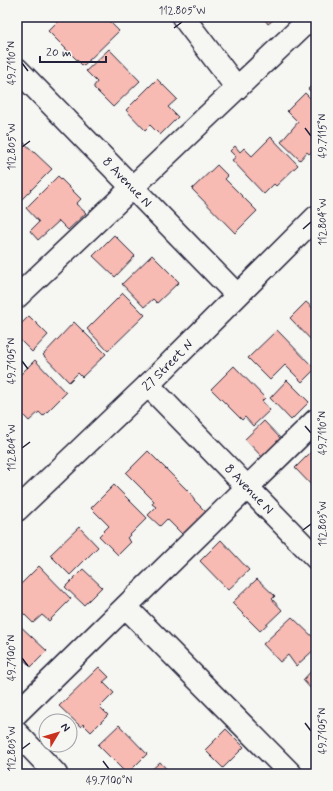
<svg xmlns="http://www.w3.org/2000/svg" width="333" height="791" viewBox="0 0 333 791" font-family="Mynerve,sans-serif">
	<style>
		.building { fill: #f7bbb3; stroke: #22223b }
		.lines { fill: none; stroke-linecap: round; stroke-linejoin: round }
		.minor-casing { stroke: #22223b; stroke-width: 25 }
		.minor { stroke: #f6f6f2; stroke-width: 22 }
		.ticks { fill: none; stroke: #22223b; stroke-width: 1.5 }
		.labels { text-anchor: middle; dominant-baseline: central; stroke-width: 3; stroke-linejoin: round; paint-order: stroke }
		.street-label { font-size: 13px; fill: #22223b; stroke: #f6f6f2 }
		.neatline { fill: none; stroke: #22223b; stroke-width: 1.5 }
		.ticks-label { font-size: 10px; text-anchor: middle; fill: #22223b }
	</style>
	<rect width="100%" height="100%" fill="#f6f6f2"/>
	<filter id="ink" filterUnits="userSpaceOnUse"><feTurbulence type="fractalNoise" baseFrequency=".025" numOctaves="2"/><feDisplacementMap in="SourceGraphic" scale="8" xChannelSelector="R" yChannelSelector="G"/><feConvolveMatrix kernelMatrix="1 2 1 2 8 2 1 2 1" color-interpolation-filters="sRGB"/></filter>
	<g filter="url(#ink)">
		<path class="building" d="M 62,17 L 97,17 L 102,22 L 106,18 L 119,31 L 83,66 L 48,31 Z
			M 263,17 L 277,17 L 268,24 Z
			M 109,49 L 140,81 L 113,107 L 94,88 L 94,86 L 97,82 L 86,71 Z
			M 157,79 L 177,99 L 168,107 L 178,117 L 160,135 L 150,125 L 145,130 L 126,110 Z
			M 316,82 L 316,97 L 308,89 Z
			M 305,93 L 316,104 L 316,147 L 309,154 L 307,152 L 300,160 L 281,142 L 298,122 L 287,111 Z
			M 271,137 L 298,165 L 276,186 L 274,184 L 264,194 L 232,160 L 236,157 L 230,151 L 235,146 L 240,152 L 244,148 L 252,156 Z
			M 19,138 L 52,169 L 19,202 L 17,200 L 17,140 Z
			M 217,165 L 228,176 L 225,179 L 257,211 L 235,233 L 192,189 Z
			M 58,176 L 81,199 L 76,204 L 86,213 L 68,230 L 59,221 L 38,240 L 30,231 L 39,222 L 26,208 Z
			M 114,235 L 135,256 L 115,277 L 93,256 Z
			M 152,255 L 179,282 L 157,303 L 153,299 L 144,307 L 122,284 Z
			M 123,293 L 145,315 L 108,351 L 87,329 Z
			M 306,302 L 316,311 L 316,345 L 290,318 Z
			M 29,316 L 48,335 L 32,352 L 17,337 L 17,328 Z
			M 74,322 L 106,354 L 82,377 L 78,373 L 69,382 L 43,355 Z
			M 277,330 L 315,369 L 302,382 L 285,365 L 270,380 L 248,358 Z
			M 35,360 L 66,393 L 43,416 L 39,412 L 29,421 L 17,409 L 17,378 Z
			M 234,366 L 265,398 L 262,401 L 270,410 L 253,426 L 245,417 L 242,420 L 211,389 Z
			M 287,380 L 309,402 L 291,420 L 270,398 Z
			M 264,421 L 282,440 L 263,458 L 245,439 Z
			M 316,447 L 316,490 L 295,468 Z
			M 148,451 L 191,494 L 194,500 L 207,513 L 184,536 L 167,519 L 160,526 L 148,515 L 156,507 L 152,504 L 154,501 L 126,473 Z
			M 114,485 L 147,518 L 127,538 L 131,542 L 118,555 L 99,536 L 109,526 L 91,508 Z
			M 79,527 L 98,547 L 70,575 L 50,555 Z
			M 221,540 L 249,570 L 228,590 L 200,561 Z
			M 39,566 L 71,599 L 49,621 L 42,615 L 33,623 L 17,607 L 17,596 L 20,593 L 17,588 Z
			M 83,569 L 102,587 L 84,605 L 65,587 Z
			M 257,579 L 275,596 L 272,599 L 282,610 L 260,631 L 232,603 Z
			M 292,617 L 316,640 L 316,648 L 296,666 L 288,655 L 280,662 L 263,644 Z
			M 17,623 L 47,651 L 31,667 L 24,660 L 19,665 L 17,663 Z
			M 316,666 L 316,686 L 312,690 L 303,680 Z
			M 99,667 L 109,677 L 103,682 L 114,693 L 100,707 L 108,715 L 91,732 L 83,724 L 81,727 L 59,706 Z
			M 119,725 L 147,754 L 127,774 L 98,745 Z
			M 226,729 L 244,747 L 223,768 L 205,750 Z
			M 160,762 L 171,774 L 147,774 Z"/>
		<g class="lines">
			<g class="minor-casing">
				<g id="minor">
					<path id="s1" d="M 17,69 L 237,295"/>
					<path d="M 237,88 L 312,17"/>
					<path d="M 17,297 L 237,88 L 183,17"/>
					<path id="s2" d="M 148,385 L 316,558"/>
					<path id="s3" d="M 17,510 L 148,385 L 316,217"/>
					<path d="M 126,607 L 291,774"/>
					<path d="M 17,713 L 316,420"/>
					<path d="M 17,733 L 56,774"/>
				</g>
			</g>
			<use href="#minor" class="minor"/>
		</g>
	</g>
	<path class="ticks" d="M 174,28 L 182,22M 22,63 L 28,71M 305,128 L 311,136M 22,147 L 30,141M 303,229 L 311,222M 22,361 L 28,369M 305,426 L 311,433M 22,448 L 30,442M 303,530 L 311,524M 22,658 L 28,666M 305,723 L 311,731M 22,749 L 30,743M 103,761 L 109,769"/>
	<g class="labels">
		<g class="street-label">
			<text stroke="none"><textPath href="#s1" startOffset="158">8 Avenue N</textPath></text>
			<text stroke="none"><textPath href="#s3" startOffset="209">27 Street N</textPath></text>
			<text stroke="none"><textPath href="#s2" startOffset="145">8 Avenue N</textPath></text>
		</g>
	</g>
	<rect width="333" height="791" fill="none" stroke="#f6f6f2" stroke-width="44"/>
	<g transform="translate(58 733) rotate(52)"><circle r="19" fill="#f6f6f2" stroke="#a1a1a9"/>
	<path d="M0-3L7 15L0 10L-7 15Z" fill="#c8321e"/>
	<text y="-6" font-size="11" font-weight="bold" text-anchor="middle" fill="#22223b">N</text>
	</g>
	<path d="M40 56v6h66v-6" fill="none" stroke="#22223b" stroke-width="2"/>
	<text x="46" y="56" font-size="12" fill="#22223b" stroke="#f6f6f2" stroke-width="3" paint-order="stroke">20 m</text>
	<rect x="22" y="22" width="289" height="747" class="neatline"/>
	<g class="ticks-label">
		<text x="182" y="14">112.805°W</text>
		<text transform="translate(11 63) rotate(-90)" y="4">49.7110°N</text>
		<text transform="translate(322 136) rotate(-90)" y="4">49.7115°N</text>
		<text transform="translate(11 147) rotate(-90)" y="4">112.805°W</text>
		<text transform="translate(322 222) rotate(-90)" y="4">112.804°W</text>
		<text transform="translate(11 361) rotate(-90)" y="4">49.7105°N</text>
		<text transform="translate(322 433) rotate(-90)" y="4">49.7110°N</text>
		<text transform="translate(11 448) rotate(-90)" y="4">112.804°W</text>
		<text transform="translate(322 524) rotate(-90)" y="4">112.803°W</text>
		<text transform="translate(11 658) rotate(-90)" y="4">49.7100°N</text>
		<text transform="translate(322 731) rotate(-90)" y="4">49.7105°N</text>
		<text transform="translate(11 749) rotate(-90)" y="4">112.803°W</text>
		<text x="109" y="784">49.7100°N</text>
	</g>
</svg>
